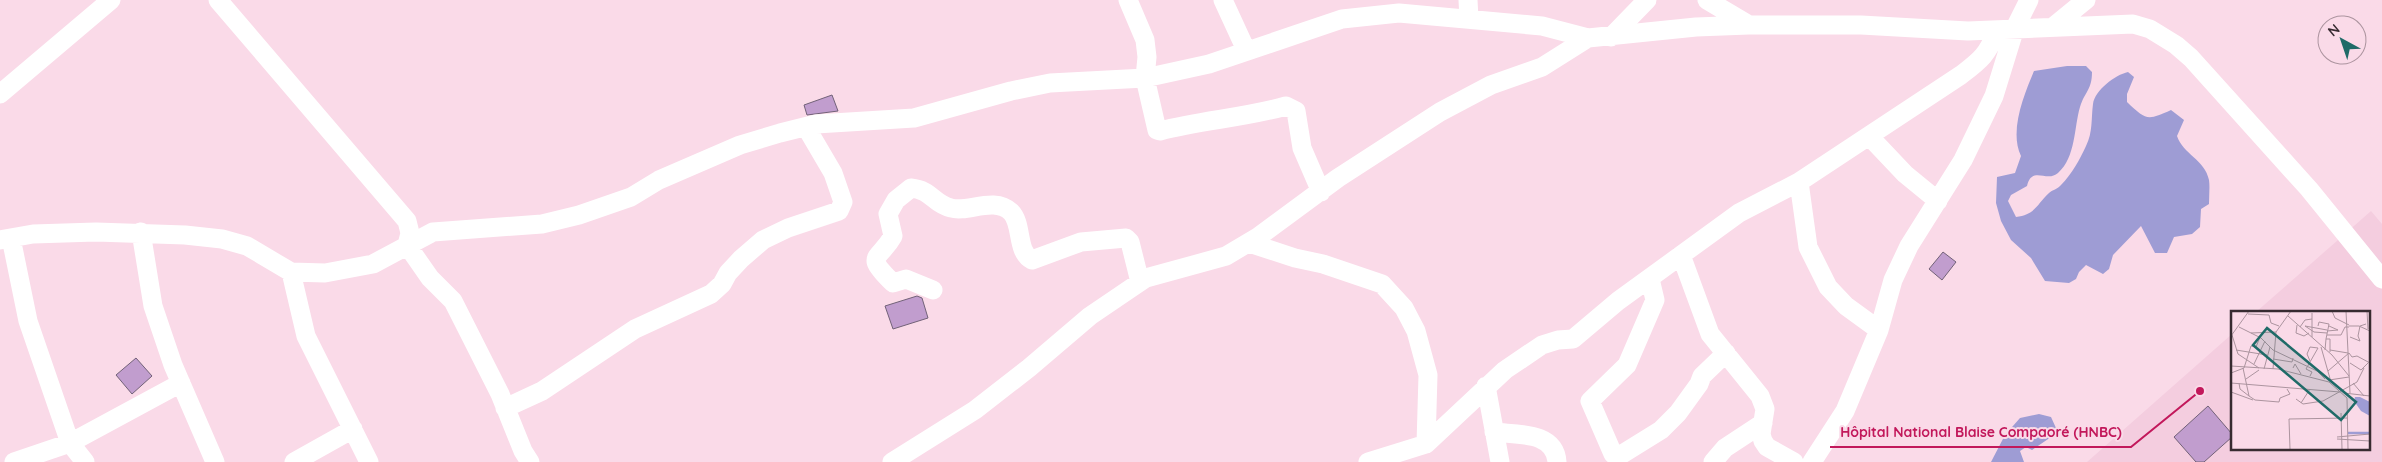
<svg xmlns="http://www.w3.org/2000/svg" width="2382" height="462" viewBox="0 0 2382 462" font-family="Quicksand,sans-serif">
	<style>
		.built { fill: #f4cddf }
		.water { fill: #9e9cd4 }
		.building { fill: #c19dce; stroke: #726278 }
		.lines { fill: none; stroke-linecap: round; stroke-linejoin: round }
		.minor { stroke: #fff; stroke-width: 19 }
		.inset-river { fill: none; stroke: #9e9cd4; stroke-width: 2.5 }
		.inset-road { fill: none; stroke: #ac949f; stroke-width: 1 }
		.view { fill: #1f6b68; fill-opacity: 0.15; stroke: #1f6b68; stroke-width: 2.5 }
		.inset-edge { fill: none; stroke: #372b31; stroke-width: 2.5 }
		.leader { fill: none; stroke: #c2185b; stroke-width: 2 }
		.callout-dot { fill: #c2185b; stroke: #fadae8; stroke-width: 2 }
		.callout-label { font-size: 14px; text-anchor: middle; font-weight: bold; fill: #c2185b; stroke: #fadae8; stroke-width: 4; stroke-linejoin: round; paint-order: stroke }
	</style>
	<rect width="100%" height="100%" fill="#fadae8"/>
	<path class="built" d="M 2371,211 L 2382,224 L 2382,462 L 2087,462 L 2232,334 L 2232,448 L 2368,448 L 2368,312 L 2256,312 Z"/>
	<path class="water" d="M 2067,66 L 2086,66 L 2092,72 C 2092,90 2085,91 2080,107 C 2074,127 2076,157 2058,173 C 2047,183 2032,165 2027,186 L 2011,195 L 2008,201 L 2016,217 C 2035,215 2037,204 2049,193 C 2052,190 2058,189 2061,185 C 2072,174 2080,159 2086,146 C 2093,132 2091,119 2093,104 C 2095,90 2115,75 2128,72 L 2134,77 L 2127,94 L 2127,102 C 2146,120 2147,121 2171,110 L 2184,120 L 2177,136 C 2183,154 2205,160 2209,180 C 2210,187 2209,196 2209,204 L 2201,209 L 2200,227 L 2192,234 L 2174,237 L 2167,253 L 2155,253 L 2141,226 L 2113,255 L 2109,269 L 2103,274 L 2086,265 L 2079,272 L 2076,279 L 2069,283 L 2045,281 L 2031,258 L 2011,240 L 2001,221 L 1996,203 L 1997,177 L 2015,173 L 2021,156 C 2009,131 2024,95 2034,71 Z
		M 2039,414 L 2051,417 L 2056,428 L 2054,435 L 2032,450 L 2026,447 L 2020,451 L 2024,462 L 1991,462 L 2005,435 L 2020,418 Z"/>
	<path class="building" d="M 832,95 L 838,111 L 807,115 L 804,105 Z
		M 1943,252 L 1956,262 L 1942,280 L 1929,269 Z
		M 917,296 L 922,298 L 928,318 L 893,329 L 885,306 Z
		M 136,358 L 152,376 L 132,394 L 116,375 Z
		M 2208,406 L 2232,434 L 2232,437 L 2204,462 L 2196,462 L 2174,437 Z"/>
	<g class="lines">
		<path class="minor" d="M 218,0 L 407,221 L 410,233 L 407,245 L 430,278 L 453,301 L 500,394 L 523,451 L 530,462
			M 1128,0 L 1145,40 L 1147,57 L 1145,78 L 1157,130 L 1160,131 C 1202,120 1244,118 1286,106 L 1296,111 L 1302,148 L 1321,192
			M 1223,0 L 1246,50
			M 1468,0 L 1469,19
			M 1707,0 L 1749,25
			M 2054,26 L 2086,0
			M 1611,37 L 1647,0
			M 0,94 L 111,0
			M 1869,136 L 1905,174 L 1938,201
			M 1799,182 L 1808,247 L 1828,287 L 1846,306 L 1879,330
			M 141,232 L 153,306 L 173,365 L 215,462
			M 11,238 L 28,321 L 70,443 L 14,462
			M 0,240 L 33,234 L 96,232 L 185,235 L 222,239 L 247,246 L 291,272 L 325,273 L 373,264 L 433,232 L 542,224 L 579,215 L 631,197 L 659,180 L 740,145 L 780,133 L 816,124 L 914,118 L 1011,91 L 1050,83 L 1145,78 L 1209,64 L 1342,19 L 1399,13 L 1542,26 L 1588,38
			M 1249,243 L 1295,258 L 1323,264 L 1382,284 L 1404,308 L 1416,331 L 1428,375 L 1426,444
			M 1681,255 L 1710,334 L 1760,396 L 1765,409 L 1761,434 L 1763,441 L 1767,447 L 1794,462
			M 291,272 L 306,336 L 369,462
			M 1650,279 L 1655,300 L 1627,365 L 1590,401 L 1613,454 L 1619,456 L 1661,430 L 1678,413 L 1699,384 L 1702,376 L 1726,353
			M 933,290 L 906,279 L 893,283 C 863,254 879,261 893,236 L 888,214 L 896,200 L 911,188 C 932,190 933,204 951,208 C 968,213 994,196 1011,212 C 1023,224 1016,252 1032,260 L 1081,242 L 1126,238 L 1130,242 L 1140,282
			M 1486,386 L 1500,462
			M 505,408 L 542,391 L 635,329 L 711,294 L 722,284 L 728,273 L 741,259 L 763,240 L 788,228 L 839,211 L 843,202 L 833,173 L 806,127
			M 1494,432 C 1517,435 1555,431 1557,462
			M 85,462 L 70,443 L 181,383
			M 294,462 L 353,429
			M 892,462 L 975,410 L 1029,368 L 1090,316 L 1146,278 L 1226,256 L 1258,237 L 1338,178 L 1440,112 L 1491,85 L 1542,67 L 1588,38 L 1696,27 L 1749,25 L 1861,25 L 1968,31 L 2133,24 L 2150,29 L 2176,45 L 2191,58 L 2309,189 L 2382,279
			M 1368,462 L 1426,444 L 1505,370 L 1542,345 L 1558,340 L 1573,339 L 1618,301 L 1739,213 L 1799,182 L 1961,75 C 1981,60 1988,54 1997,30
			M 1713,462 L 1725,448 L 1763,423
			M 1812,462 L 1845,411 L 1879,330 L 1893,280 L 1909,246 L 1963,160 L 1994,96 L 2015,28 L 2029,0"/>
	</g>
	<g transform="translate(2231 311)">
		<rect width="139" height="139" fill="#fadae8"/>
		<path d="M 129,86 L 139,91 L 139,105 L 130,100 L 123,90 L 124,86 Z" fill="#9e9cd4"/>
		<path class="inset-river" d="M 117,122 L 139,122"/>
		<path class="inset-road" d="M 66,0 L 86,0M 101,0 L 104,7 L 118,14M 115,0 L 119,82M 136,0 L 137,18M 81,2 L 81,26M 17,3 L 38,4 L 40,12 L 48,15M 57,5 L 101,44 L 118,65M 66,14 L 65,22 L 73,25 L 78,22M 87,15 L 88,11 L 98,13 L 95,28M 118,15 L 128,15 L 139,20M 8,16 L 30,27 L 42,39 L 86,60 L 94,68M 69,16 L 74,9 L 81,8M 96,20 L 107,19 L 98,15M 20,22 L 45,21M 96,22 L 83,21 L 74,15 L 96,19M 1,24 L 7,43 L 28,57M 96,24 L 110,24 L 114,16 L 118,16M 0,25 L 18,0M 119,26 L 129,30 L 127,25 L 129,15 L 135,13M 90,36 L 100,71M 5,39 L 36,44M 94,39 L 95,28 L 99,28 L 99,41M 99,39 L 117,42M 42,48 L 61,51 L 62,47M 79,50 L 76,43 L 79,36 L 87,37M 119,52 L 130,59 L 137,52M 23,53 L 34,30M 0,55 L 47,58 L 98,71 L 116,87 L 117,138M 12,57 L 18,85 L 24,89 L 48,91 L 49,87 L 59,83 L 56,78M 62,57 L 64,53 L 70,63M 33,58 L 39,36M 42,58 L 45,21 L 60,0M 97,60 L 118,42 L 121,46 L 126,45 L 139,52M 0,62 L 13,57 L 20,35 L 25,36 L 29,26M 79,65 L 81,61 L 75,58 L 87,37M 15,68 L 28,59M 98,69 L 118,66M 0,72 L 109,81M 8,72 L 9,78 L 18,85M 122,72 L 133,85M 0,81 L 22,89M 113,82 L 139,85M 65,88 L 72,93 L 92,90 L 126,71 L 133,57M 70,92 L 79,78M 110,102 L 111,138M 106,126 L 139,123M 106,128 L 139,130M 59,138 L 58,108 L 116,107"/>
		<path class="view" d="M 36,17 L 125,91 L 110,109 L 22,34 Z"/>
		<rect width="139" height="139" class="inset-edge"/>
	</g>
	<path class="leader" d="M2200 391L2131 447H1830"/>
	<circle class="callout-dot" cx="2200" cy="391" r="5"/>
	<g class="callout-label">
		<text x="1981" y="437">Hôpital National Blaise Compaoré (HNBC)</text>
	</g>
	<g transform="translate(2342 40) rotate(320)"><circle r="24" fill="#fadae8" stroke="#ac949f"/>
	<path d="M0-4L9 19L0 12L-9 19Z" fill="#1f6b68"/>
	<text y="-8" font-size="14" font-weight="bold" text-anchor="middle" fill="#372b31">N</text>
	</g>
</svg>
